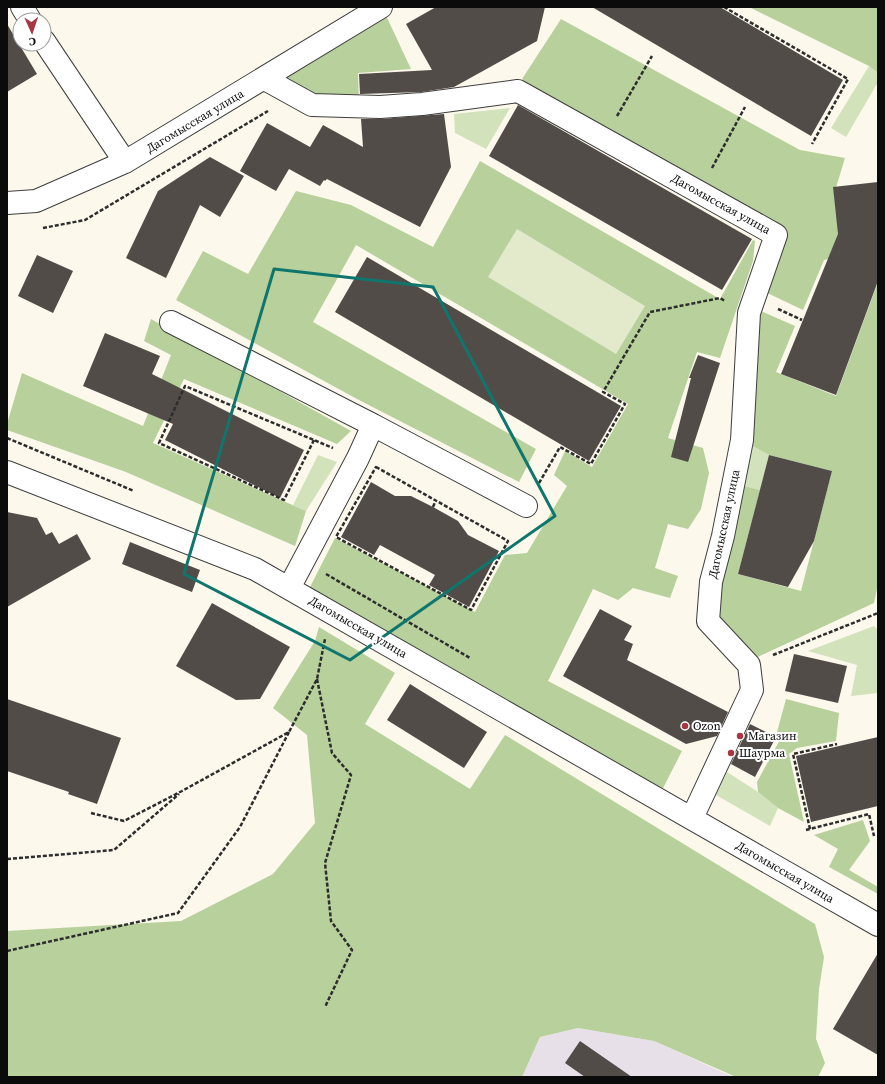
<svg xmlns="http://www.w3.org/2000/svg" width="885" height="1084" viewBox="0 0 885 1084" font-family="'Source Serif 4',serif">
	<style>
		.industrial { fill: #e8e0e9 }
		.green { fill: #d2e2bb }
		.forest { fill: #b7d09c }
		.pitch { fill: #e2eacb }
		.building { fill: #524c49 }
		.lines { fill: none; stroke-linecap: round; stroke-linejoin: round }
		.minor-casing { stroke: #3e3e3e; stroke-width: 24 }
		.path { stroke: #2d2d2d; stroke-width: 2.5; stroke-dasharray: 4 2; stroke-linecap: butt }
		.minor { stroke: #fff; stroke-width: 22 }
		.marked { fill: none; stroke: #0f766e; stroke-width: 3; stroke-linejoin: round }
		.poi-dot { fill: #a83744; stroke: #fff; stroke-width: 1.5 }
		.labels { text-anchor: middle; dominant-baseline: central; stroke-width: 4; stroke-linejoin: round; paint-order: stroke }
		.street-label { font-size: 12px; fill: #0b0b0b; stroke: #fff }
		.poi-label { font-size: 12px; fill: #0b0b0b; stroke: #fff; text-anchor: start }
	</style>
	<rect width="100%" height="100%" fill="#fcf8ec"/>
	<path class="industrial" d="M 578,1028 L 654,1041 L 731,1076 L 731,1077 L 522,1077 L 540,1037 Z"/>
	<path class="green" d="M 869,66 L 878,73 L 878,82 L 846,137 L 831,128 Z
		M 510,108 L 486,149 L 455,133 L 454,114 Z
		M 742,440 L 769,455 L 760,490 L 733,483 Z
		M 318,455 L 337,462 L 306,511 L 293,505 Z
		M 874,626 L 878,630 L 878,693 L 851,696 L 857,665 L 808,651 Z
		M 727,772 L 758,792 L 778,808 L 770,826 L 716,795 Z"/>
	<path class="forest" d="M 382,7 L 411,69 L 358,73 L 359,103 L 312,102 L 257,70 Z
		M 749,7 L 878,7 L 878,73 L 869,66 Z
		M 561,19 L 800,150 L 845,158 L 834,194 L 873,248 L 824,260 L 803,310 L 761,290 L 782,234 L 554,106 L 522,79 Z
		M 480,161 L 720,299 L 753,240 L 755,241 L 753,261 L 720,358 L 697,352 L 668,438 L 703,448 L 709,473 L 701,509 L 688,529 L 668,524 L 655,568 L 678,576 L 670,598 L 633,588 L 618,600 L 593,589 L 548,681 L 682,751 L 662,790 L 309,589 L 335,538 L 475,612 L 505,555 L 527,553 L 567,486 L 554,475 L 565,451 L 592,467 L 628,404 L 356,245 L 313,322 L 536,449 L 519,482 L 357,399 L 176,300 L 203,251 L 248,274 L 296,191 L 351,205 L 433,247 Z
		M 878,282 L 878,584 L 874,603 L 747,662 L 708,621 L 733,483 L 760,490 L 738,574 L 801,591 L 832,471 L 769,455 L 742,440 L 752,307 L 795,326 L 776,372 L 836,396 Z
		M 151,319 L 351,431 L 337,444 L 184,379 L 153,443 L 306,511 L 295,546 L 126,472 L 7,430 L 7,424 L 22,373 L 143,426 L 171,355 L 144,341 Z
		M 319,627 L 395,673 L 365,724 L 470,789 L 505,735 L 815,924 L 824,957 L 819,989 L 816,1039 L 825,1063 L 818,1077 L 736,1077 L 654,1041 L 578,1028 L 540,1037 L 522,1077 L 7,1077 L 7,931 L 181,921 L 273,874 L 315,823 L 307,735 L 273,708 L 315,641 Z
		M 786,699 L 839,713 L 836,741 L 797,748 L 789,754 L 804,822 L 778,808 L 758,792 L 757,782 L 782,736 L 777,732 Z
		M 863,820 L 870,841 L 849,870 L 878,887 L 878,894 L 829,867 L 838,849 L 814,835 Z"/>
	<path class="pitch" d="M 517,229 L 645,306 L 616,354 L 488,277 Z"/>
	<path class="building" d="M 436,7 L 545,7 L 537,41 L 454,87 L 421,92 L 360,94 L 359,74 L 432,70 L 406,24 Z
		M 592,7 L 720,7 L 843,80 L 811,136 Z
		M 7,24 L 37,74 L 7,92 Z
		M 518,105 L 752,239 L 722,290 L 489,156 Z
		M 444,114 L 451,167 L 420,227 L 327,179 L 325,181 L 324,180 L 320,186 L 289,169 L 276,191 L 240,171 L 267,123 L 310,147 L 323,125 L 363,147 L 361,119 L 381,119 Z
		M 210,157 L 244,176 L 220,217 L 200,205 L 166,278 L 126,258 L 158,191 Z
		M 878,182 L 878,281 L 836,395 L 781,374 L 838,234 L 833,187 Z
		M 37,255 L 73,271 L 53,313 L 18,296 Z
		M 367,257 L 621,406 L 589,461 L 335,312 Z
		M 105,333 L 160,356 L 152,374 L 304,450 L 280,498 L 165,440 L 173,424 L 83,386 Z
		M 698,355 L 720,363 L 688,462 L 671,457 L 691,378 L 689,378 Z
		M 769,455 L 832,471 L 814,541 L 788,587 L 738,574 Z
		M 371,482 L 395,496 L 411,496 L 433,507 L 458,521 L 468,535 L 499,551 L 469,607 L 429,585 L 435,575 L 380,545 L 374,555 L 341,537 Z
		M 7,512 L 37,518 L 46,535 L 52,532 L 59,544 L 77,534 L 91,559 L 7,607 Z
		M 130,542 L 200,570 L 192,592 L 122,564 Z
		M 212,603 L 290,647 L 260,699 L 236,700 L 176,666 Z
		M 600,609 L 632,626 L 624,640 L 633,644 L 627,660 L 728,712 L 717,736 L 686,744 L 563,676 Z
		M 794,654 L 847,666 L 838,703 L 785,691 Z
		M 410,684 L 487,732 L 464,768 L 387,720 Z
		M 7,699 L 121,738 L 97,804 L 68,794 L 69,792 L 7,771 Z
		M 750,724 L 776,737 L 755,777 L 731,764 Z
		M 878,737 L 878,806 L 811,822 L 796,756 Z
		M 878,953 L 878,1055 L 833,1029 Z
		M 580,1041 L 632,1077 L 585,1077 L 565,1063 Z"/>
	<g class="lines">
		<g class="minor-casing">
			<path id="minor" d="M 22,7 L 30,20
				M 44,41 L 125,162
				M 265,79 L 312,105 L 380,107 L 422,104 L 518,91 L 776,235 L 749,313 L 742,440 L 723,536 L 711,582 L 708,621 L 749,665 L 752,690 L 692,818
				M 7,203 L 36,201 L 125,162 L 381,7
				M 171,322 L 373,425
				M 7,472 L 255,569 L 878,925
				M 289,588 L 358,458 L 373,425 L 526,506"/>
		</g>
		<path class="path" d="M 724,7 L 848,79 L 812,144
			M 617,116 L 652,56
			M 712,168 L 745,107
			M 43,228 L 85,220 L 268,111
			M 778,309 L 802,320
			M 7,438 L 134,491
			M 314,440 L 284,500 L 159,443 L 185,386 L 333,448
			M 376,467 L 508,541 L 471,610 L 336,537 Z
			M 539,483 L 560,447 L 591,464 L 625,404 L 603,392 L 650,312 L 720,298 L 725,301
			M 433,507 L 436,500
			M 326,574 L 470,658
			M 773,655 L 878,613
			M 317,679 L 332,753 L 351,775 L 325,863 L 331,921 L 352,950 L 325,1007
			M 91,813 L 124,821 L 182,791 L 289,732 L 317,679 L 325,639
			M 810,829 L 793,754 L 837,744
			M 806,830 L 869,814 L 874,836
			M 7,859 L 114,850 L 179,794
			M 7,951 L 178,913 L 240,827 L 289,732"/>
		<use href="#minor" class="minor"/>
	</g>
	<path class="marked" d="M 274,269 L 433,287 L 555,516 L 350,660 L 184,574 Z"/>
	<g class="poi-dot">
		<circle cx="685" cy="726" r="4"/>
		<circle cx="740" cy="736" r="4"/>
		<circle cx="731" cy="753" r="4"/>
	</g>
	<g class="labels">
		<g class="street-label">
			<text transform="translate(195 121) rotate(-31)">Дагомысская улица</text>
			<text transform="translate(721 204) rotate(29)">Дагомысская улица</text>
			<text transform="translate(724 524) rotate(-78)">Дагомысская улица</text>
			<text transform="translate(358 627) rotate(30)">Дагомысская улица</text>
			<text transform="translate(785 872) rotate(30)">Дагомысская улица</text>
		</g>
		<g class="poi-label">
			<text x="693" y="726">Ozon</text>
			<text x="748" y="736">Магазин</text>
			<text x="739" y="753">Шаурма</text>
		</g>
	</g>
	<rect width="885" height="1084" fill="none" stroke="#0b0b0b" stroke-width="16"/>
	<g transform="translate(32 32) rotate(177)"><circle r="19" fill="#ffffff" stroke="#9d9d9d"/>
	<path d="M0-3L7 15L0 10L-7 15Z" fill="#a83744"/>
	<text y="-6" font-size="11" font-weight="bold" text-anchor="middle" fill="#0b0b0b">С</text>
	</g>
</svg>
